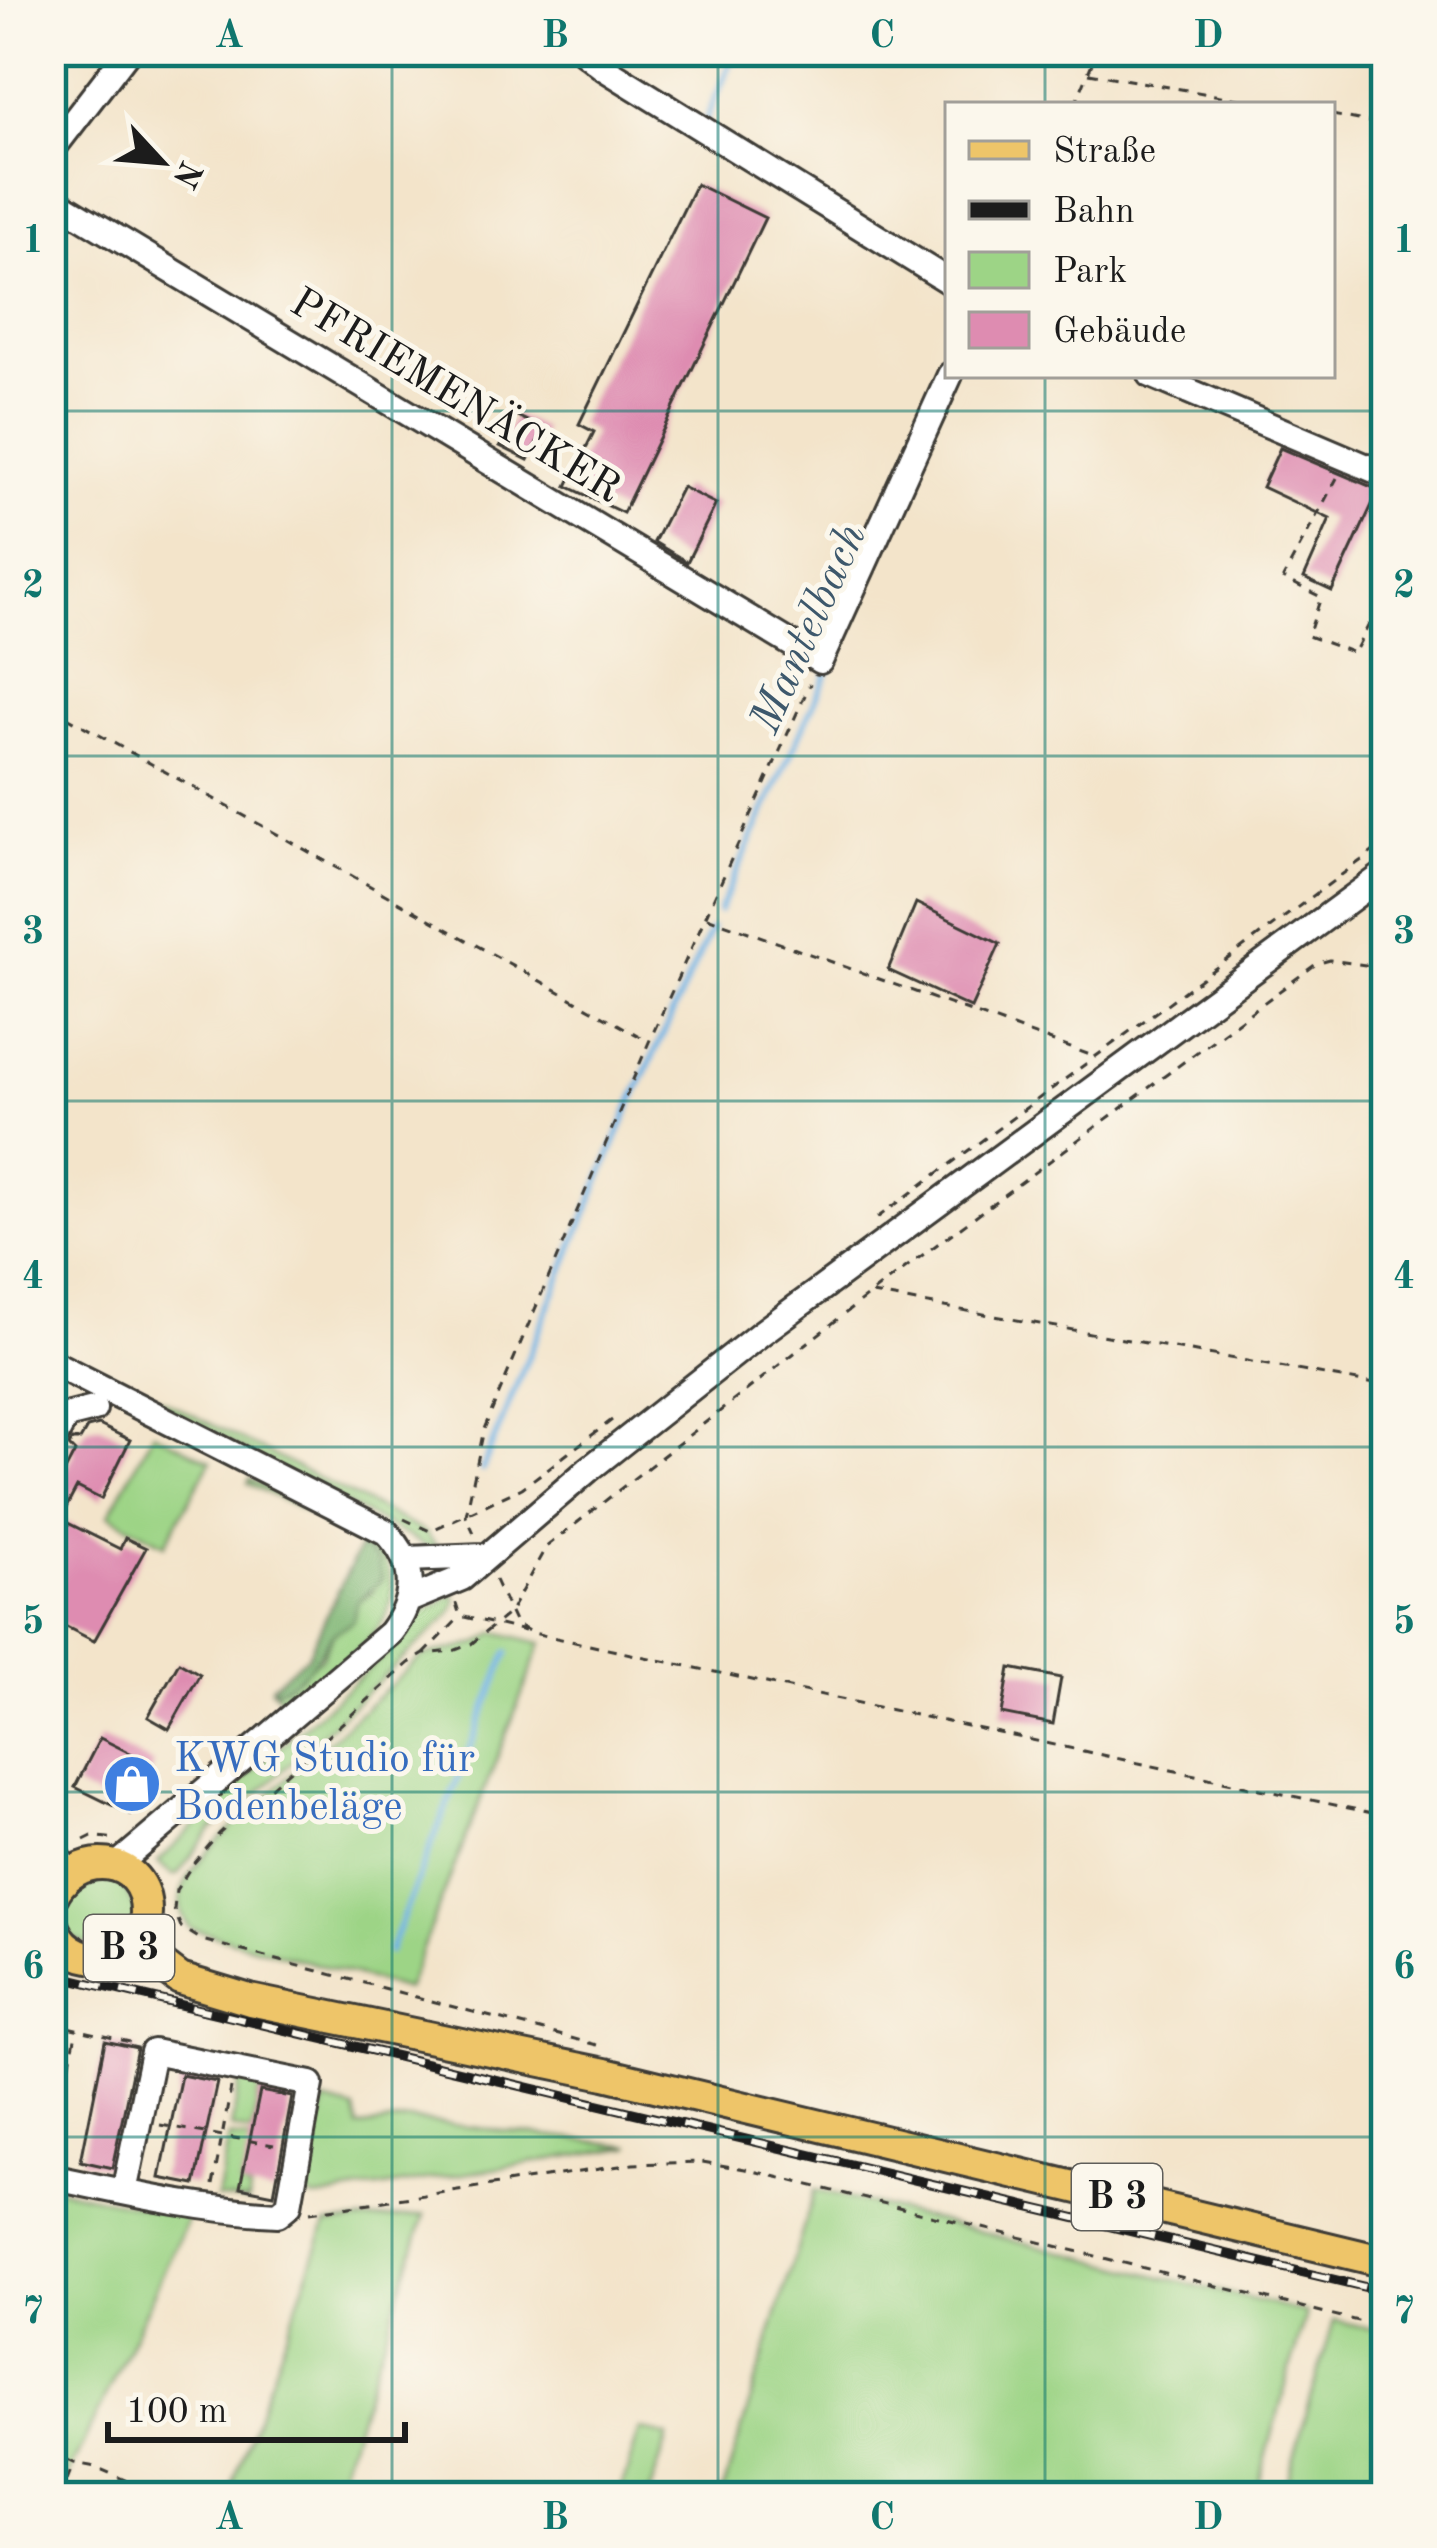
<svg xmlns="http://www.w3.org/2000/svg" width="1437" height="2548" viewBox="0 0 1437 2548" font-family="'Old Standard TT',serif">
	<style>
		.green { fill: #9dd486; stroke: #5c7851; stroke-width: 3 }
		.forest { fill: #7eb673; stroke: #4d6948; stroke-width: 3 }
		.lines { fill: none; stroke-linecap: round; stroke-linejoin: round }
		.stream { stroke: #6eb2e4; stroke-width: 6 }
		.building { fill: #de8cb1 }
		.minor-casing { stroke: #3c3a36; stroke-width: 30 }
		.major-casing { stroke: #3c3a36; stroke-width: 36 }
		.path { stroke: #3c3a36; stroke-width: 3; stroke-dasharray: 9 9; stroke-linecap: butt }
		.minor { stroke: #fff; stroke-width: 24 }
		.major { stroke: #eec569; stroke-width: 30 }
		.rail-casing { stroke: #1c1c1c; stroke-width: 10 }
		.rail { stroke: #fbf7ec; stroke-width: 6; stroke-dasharray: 18; stroke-linecap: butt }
		.grid { fill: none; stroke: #0f766e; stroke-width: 3; stroke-opacity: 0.55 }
		.labels { text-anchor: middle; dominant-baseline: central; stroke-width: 10; stroke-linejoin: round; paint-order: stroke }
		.shield { fill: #fbf7ec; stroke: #5f5e5a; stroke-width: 3 }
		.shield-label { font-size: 39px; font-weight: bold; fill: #1c1c1c }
		.street-label { font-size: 42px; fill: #1c1c1c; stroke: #fbf7ec }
		.shop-label { font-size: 42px; fill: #366cbe; stroke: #fbf7ec; text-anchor: start }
		.water-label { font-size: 45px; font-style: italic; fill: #3d586c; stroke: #fbf7ec }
		.neatline { fill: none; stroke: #0f766e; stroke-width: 4.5 }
		.grid-label { font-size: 39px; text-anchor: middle; font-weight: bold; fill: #0f766e }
	</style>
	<rect width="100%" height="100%" fill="#fbf7ec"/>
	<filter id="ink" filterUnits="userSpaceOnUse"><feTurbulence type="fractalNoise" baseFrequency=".00833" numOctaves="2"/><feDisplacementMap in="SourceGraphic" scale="24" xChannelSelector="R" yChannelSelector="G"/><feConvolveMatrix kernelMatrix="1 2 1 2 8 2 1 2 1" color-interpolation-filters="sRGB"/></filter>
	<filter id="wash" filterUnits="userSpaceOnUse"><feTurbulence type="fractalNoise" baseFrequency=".004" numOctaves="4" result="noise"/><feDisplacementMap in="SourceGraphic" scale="48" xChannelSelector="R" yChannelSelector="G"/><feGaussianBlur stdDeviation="2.7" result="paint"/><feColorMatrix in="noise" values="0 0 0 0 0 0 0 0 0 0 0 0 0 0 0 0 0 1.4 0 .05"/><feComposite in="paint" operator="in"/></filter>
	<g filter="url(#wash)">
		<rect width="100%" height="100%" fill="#f3e4ca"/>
		<path class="green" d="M 116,1376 L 426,1533 L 438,1548 L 426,1546 L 111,1380 Z
			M 153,1432 L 211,1461 L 165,1544 L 109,1515 Z
			M 250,1479 C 285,1497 336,1514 366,1538 C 391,1556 399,1596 383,1621 C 362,1653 322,1678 293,1702 L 285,1703 L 270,1687 L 277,1690 L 321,1658 L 334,1631 L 357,1602 L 372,1592 L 378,1562 L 360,1546 L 362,1540 L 248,1483 Z
			M 454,1594 L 456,1601 L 451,1614 L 246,1804 L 211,1830 L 177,1875 L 172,1875 L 158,1862 L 239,1783 L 404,1638 L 422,1614 Z
			M 496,1632 L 542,1643 L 406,1990 L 190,1928 C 161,1894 203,1857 227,1832 L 423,1656 L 478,1644 Z
			M 119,1878 L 140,1918 L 112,1954 L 61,1934 L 59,1899 L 73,1881 Z
			M 241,2076 L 273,2083 L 270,2091 L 260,2090 L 252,2129 L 259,2135 L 231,2128 Z
			M 324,2102 L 355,2110 L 358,2128 L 410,2120 L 632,2146 L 313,2199 L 297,2186 L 307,2148 L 316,2148 Z
			M 229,2137 L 255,2141 L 240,2186 L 249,2189 L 248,2202 L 217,2199 Z
			M 51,2187 L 189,2217 L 58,2497 L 51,2497 Z
			M 815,2190 L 1306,2313 L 1255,2497 L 721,2497 Z
			M 425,2215 L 332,2497 L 228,2497 L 326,2224 Z
			M 1334,2320 L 1386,2332 L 1386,2497 L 1282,2497 Z
			M 640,2429 L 668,2437 L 648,2497 L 619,2497 Z"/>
		<path class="forest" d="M 360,1546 L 378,1561 L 382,1579 L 357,1602 L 354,1620 C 347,1627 337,1629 331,1636 C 311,1665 311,1674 276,1690 L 272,1685 L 307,1656 Z"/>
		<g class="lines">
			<path class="stream" d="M 706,120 L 736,51
				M 719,911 L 832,663
				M 482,1470 L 629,1109 L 711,929
				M 389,1952 L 508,1652"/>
		</g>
		<g id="blocks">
			<path class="building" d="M 696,184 L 765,218 L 623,513 L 567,486 L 594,432 L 579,424 Z
				M 515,415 L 544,429 L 528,460 L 500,446 Z
				M 1280,448 L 1379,490 L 1332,591 L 1304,578 L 1330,519 L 1262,487 Z
				M 682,487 L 716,504 L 687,562 L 654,542 Z
				M 916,903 L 1000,944 L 971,1008 L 888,970 Z
				M 99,1425 L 130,1440 L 101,1499 L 77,1487 L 60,1519 L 120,1549 L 125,1538 L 146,1548 L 94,1641 L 51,1619 L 51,1472 L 62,1477 L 75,1452 L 69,1446 L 72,1440 L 80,1440 L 87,1428 Z
				M 179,1662 L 200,1674 L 169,1729 L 148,1717 Z
				M 1010,1668 L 1061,1678 L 1053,1724 L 1002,1714 Z
				M 100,1738 L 154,1765 L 130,1814 L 75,1787 Z
				M 105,2041 L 137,2048 L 112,2168 L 81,2161 Z
				M 181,2075 L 217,2082 L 195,2185 L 160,2178 Z
				M 260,2091 L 292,2097 L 274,2194 L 240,2187 Z"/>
		</g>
	</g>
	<g filter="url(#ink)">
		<use href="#blocks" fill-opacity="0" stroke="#3c3a36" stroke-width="3"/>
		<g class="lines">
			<g class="minor-casing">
				<path id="minor" d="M 582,51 L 604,68 L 948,281
					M 51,151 L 128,51
					M 51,198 L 820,661 L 950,375
					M 1151,375 L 1386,475
					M 51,1362 L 386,1532 C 417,1564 417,1598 390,1633 L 116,1866
					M 51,1445 L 66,1416 L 94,1409
					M 407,1559 L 484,1556
					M 409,1600 L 462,1578 L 588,1470 L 760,1334 L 1386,873
					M 51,1846 L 68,1873
					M 51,2177 C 127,2193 200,2210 278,2214 L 289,2205 L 311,2084 L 153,2052 L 124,2192"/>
			</g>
			<g class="major-casing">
				<path id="major" d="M 51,1899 C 74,1847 147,1854 146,1913 C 145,1969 64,1974 51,1921
					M 134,1944 L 180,1979 L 250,2000 L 605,2074 L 1386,2262"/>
			</g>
			<path class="path" d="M 1089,73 L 1272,105
				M 1075,105 L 1097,51
				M 1332,115 L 1386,125
				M 1337,478 L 1283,578 L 1321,597 L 1308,636 L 1354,653 L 1386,592
				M 51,708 L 648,1041
				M 707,917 L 1093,1056
				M 877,1218 L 1386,842
				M 872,1294 L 1386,1386
				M 404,1519 L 430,1531 L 522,1488 L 616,1417
				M 474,1533 L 466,1515 L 484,1429 L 649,1042 L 810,684
				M 495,1580 L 515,1624 L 533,1633 L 1386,1816
				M 456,1603 L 460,1616 L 525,1631
				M 424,1654 L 459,1618
				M 84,1840 L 92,1836 L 115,1839
				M 51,2023 L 130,2042
				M 597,2045 L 202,1940 L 181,1927 L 174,1910 L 176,1890 L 192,1865 L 220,1833 L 409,1663 L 424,1654 L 453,1651 L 471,1644 L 510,1612 L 546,1547 L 870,1294 L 1316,964 L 1330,960 L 1386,968
				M 160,2125 L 274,2145
				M 51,2153 L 77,2029
				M 213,2185 L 231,2088
				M 310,2212 L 633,2164 L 702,2162 L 745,2169 L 1386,2328
				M 51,2452 L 74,2463 L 96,2467 L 163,2497
				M 60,2497 L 73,2465"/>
			<use href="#minor" class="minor"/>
			<use href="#major" class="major"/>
			<g class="rail-casing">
				<path id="rail" d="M 51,1974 L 1386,2292"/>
			</g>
			<use href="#rail" class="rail"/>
		</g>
	</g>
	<path class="grid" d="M 392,51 L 392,2497M 718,51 L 718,2497M 1045,51 L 1045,105M 1045,375 L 1045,2497M 51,411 L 1386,411M 51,756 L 1386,756M 51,1101 L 1386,1101M 51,1447 L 1386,1447M 51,1792 L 1386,1792M 51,2137 L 1386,2137"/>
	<defs>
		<g id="shop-disc" transform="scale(3)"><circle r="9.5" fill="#3f7fe0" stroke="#fbf7ec"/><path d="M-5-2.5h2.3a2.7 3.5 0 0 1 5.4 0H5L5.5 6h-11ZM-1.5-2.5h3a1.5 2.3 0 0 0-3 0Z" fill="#fff"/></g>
	</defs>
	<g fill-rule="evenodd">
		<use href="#shop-disc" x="132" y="1784"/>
	</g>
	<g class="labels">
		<g class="shield">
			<rect x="84" y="1915" width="90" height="66" rx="9"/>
			<rect x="1072" y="2164" width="90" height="66" rx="9"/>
		</g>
		<g class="shield-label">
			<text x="129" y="1948">B 3</text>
			<text x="1117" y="2197">B 3</text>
		</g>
		<g class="street-label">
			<text transform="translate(455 397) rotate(31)">PFRIEMENÄCKER</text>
		</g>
		<g class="shop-label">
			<text x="174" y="1760">KWG Studio für<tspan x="174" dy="48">Bodenbeläge</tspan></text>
		</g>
		<g class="water-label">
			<text transform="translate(810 629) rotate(-66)">Mantelbach</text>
		</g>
	</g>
	<rect width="1437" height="2548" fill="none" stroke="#fbf7ec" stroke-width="132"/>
	<rect x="945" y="102" width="390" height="276" fill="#fbf7ec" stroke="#a29f99" stroke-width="3"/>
	<rect x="969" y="141" width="60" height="18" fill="#eec569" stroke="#a29f99" stroke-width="3"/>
	<text x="1053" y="162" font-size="36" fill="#1c1c1c">Straße</text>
	<rect x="969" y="201" width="60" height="18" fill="#1c1c1c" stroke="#a29f99" stroke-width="3"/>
	<text x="1053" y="222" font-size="36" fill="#1c1c1c">Bahn</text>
	<rect x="969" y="252" width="60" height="36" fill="#9dd486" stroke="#a29f99" stroke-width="3"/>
	<text x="1053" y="282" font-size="36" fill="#1c1c1c">Park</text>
	<rect x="969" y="312" width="60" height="36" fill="#de8cb1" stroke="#a29f99" stroke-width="3"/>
	<text x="1053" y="342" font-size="36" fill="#1c1c1c">Gebäude</text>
	<g transform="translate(162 162) rotate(116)" stroke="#fbf7ec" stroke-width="9" paint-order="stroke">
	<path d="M0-9L21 45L0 30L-21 45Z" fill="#1c1c1c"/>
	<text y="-18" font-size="33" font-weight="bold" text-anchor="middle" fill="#1c1c1c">N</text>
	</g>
	<path d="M108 2422v18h297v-18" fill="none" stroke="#1c1c1c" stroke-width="6"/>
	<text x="126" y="2422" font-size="36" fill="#1c1c1c" stroke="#fbf7ec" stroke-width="9" paint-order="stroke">100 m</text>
	<rect x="66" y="66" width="1305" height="2416" class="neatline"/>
	<g class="grid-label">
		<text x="229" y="47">A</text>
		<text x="555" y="47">B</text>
		<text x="882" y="47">C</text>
		<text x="1208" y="47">D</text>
		<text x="33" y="252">1</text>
		<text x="1404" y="252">1</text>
		<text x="33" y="597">2</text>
		<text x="1404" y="597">2</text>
		<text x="33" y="943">3</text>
		<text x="1404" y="943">3</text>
		<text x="33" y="1288">4</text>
		<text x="1404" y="1288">4</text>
		<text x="33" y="1633">5</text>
		<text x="1404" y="1633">5</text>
		<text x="33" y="1978">6</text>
		<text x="1404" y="1978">6</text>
		<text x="33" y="2323">7</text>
		<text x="1404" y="2323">7</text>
		<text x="229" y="2529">A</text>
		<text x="555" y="2529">B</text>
		<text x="882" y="2529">C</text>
		<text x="1208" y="2529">D</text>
	</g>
</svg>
